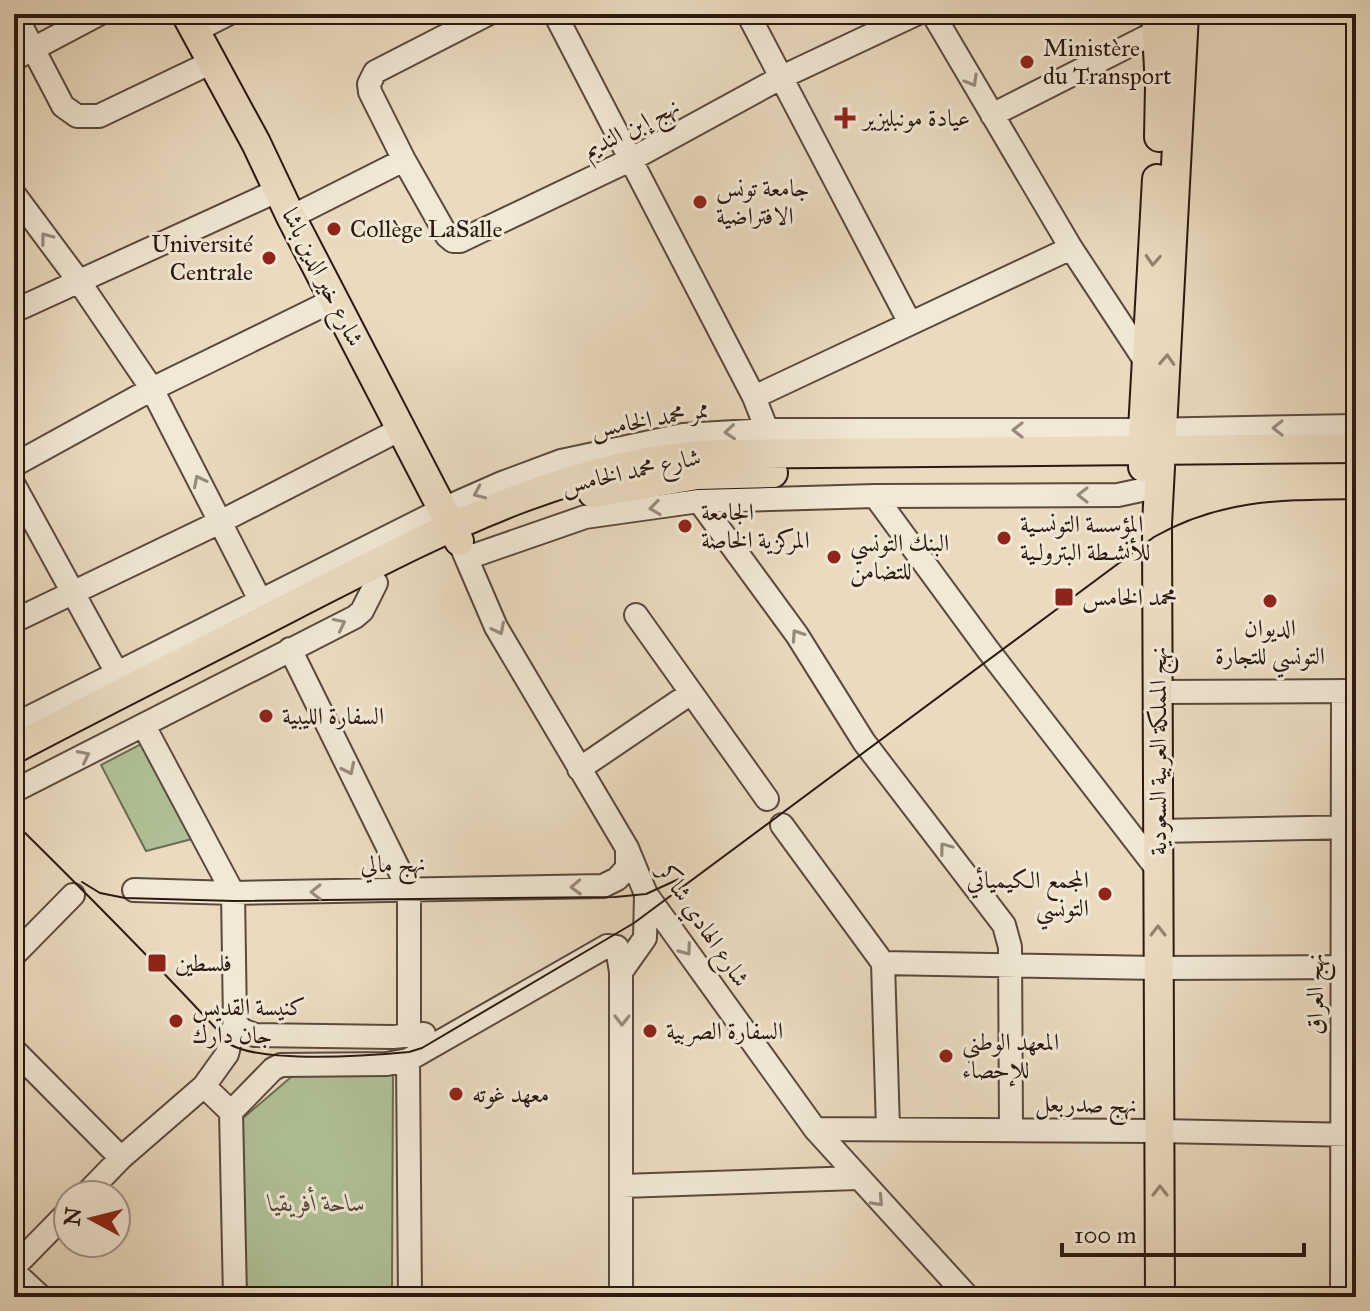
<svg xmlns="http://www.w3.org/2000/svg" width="1370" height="1311" viewBox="0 0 1370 1311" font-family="'IM FELL Great Primer',Amiri,serif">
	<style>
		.green { fill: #b0c197; stroke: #6d6c54; stroke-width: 2 }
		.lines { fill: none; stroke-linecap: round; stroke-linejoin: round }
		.minor-casing { stroke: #5a493d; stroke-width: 26 }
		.major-casing { stroke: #2a1811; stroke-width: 32 }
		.minor { stroke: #f1e8d6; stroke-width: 22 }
		.major { stroke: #eadbc0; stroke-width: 28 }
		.tram { stroke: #2a1811; stroke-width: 2 }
		.oneway { stroke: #978a7d }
		.oneway2 { stroke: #948371 }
		.poi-dot { fill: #8f2418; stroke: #f1e8d6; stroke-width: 3 }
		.labels { text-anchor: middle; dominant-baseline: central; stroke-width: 6; stroke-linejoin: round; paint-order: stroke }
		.poi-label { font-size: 24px; fill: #2a1811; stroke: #f1e8d6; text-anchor: start }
		.street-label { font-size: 24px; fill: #2a1811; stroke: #f1e8d6 }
		.park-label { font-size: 24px; font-style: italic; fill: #524b39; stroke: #f1e8d6 }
	</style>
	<rect width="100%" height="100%" fill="#eadbc0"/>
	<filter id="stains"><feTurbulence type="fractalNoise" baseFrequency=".0025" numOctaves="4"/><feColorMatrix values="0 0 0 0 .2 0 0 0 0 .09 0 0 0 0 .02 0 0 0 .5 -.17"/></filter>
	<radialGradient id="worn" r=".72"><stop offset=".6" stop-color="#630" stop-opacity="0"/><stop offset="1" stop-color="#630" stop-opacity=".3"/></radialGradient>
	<path class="green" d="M 141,744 L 192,839 L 146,851 L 101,765 Z
		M 297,1072 L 393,1072 L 392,1288 L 241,1287 L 242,1119 Z"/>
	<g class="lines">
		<g class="minor-casing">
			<path id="minor" d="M 15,14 L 63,106 L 77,116 L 99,116 L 212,62
				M 555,14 L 754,397 L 767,430
				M 748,14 L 910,323
				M 933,14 L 1071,248 L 1146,362
				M 195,31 L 228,14
				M 14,59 L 99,14
				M 992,115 L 1158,31
				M 404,160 L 447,236 L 453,241 L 460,241 L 632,159 L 782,77 L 916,14
				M 14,194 L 78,280 L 152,389 L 260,600
				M 291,217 L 404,160 L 370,92 L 369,84 L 375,72 L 488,14
				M 14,311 L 279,190
				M 754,397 L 1071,248
				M 14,465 L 152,389 L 334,300
				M 14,485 L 117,673
				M 875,496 L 988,650 L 1158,870
				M 699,501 L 797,635 L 864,742 L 1004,925 L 1010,947 L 1011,1129
				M 459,541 L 496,627 L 627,848 L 646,894 L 815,1129 L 968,1297
				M 467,558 L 585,517 L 699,501 L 875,496 L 1118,495 L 1160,486
				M 636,615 L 767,799
				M 14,621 L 220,522 L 401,429
				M 290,649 L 409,890 L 409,1036
				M 1158,692 L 1355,691
				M 14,725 L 443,509 L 502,483 L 561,461 L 683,435 L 767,430 L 1143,430 L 1356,426
				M 579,769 L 691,693
				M 14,791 L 355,617 L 362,611 L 376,583
				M 782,825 L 883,963 L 888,1129
				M 1158,831 L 1356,827
				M 134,890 L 233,893 L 603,886 L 617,879 L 627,868 L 627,849
				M 14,955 L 73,895
				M 883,963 L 1158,968 L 1341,967
				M 235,1022 L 242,1030 L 255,1035 L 393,1037 L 424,1034
				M 14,1050 L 121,1158
				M 408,1060 L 410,1297
				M 204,1086 L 231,1112 L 235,1297
				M 231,1112 L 273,1069 L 281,1065 L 387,1064 L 408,1060 L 607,946 L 617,947 L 621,972
				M 815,1129 L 1159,1131 L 1356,1135
				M 622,1186 L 857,1178
				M 85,1195 L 121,1158 L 204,1086 L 227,1054 L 235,1022 L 233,893 L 144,726
				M 14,1267 L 68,1212
				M 14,1272 L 41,1297
				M 621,1297 L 621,972 L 645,938 L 646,894
				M 1342,1297 L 1343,691"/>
		</g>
		<g class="major-casing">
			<path id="major" d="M 186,14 L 256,143 L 291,217 L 459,541
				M 1156,14 L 1160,86 L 1159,137
				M 1143,467 L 1143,430 L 1157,179
				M 593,493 L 697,475 L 773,473
				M 14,749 C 107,700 201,653 294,605 C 428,537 565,461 718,454 L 1356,448
				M 1160,1297 L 1157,524 L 1184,14"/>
		</g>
		<use href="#minor" class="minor"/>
		<use href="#major" class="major"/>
		<path class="tram" d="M 14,822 C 88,895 161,968 231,1045 C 265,1063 367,1056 409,1052 L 422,1048 L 634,923 L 1154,537 C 1221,499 1281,500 1356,499
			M 82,882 L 100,893 L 125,898 L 234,901 L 615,897 L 646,894 L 679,879"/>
	</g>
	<defs><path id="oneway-chevron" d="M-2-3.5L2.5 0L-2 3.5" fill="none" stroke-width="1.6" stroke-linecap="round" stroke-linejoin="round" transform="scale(2)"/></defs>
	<g class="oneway">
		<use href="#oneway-chevron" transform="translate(972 81) rotate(60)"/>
		<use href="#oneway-chevron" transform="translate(46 238) rotate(-127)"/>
		<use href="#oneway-chevron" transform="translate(1278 428) rotate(179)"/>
		<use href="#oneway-chevron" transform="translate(1018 430) rotate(-180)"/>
		<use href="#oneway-chevron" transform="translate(730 432) rotate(176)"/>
		<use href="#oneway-chevron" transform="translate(199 481) rotate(-117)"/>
		<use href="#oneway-chevron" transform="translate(479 493) rotate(156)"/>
		<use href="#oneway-chevron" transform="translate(1083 495) rotate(180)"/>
		<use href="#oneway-chevron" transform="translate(655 508) rotate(172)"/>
		<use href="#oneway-chevron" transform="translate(340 624) rotate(-26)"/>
		<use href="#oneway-chevron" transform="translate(499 629) rotate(63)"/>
		<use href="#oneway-chevron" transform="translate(797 635) rotate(-124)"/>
		<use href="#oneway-chevron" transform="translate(84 756) rotate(-27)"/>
		<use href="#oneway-chevron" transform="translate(349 769) rotate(64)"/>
		<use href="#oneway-chevron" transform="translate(945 848) rotate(-127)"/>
		<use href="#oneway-chevron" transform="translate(576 887) rotate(178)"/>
		<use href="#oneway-chevron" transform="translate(316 892) rotate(179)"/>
		<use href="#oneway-chevron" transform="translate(686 950) rotate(54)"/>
		<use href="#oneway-chevron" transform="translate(622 1020) rotate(90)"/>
		<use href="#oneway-chevron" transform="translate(878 1201) rotate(47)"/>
	</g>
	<g class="oneway2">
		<use href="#oneway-chevron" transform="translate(1153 260) rotate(94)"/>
		<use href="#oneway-chevron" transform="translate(1167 360) rotate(-87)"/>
		<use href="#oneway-chevron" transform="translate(1158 931) rotate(-90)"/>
		<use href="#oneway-chevron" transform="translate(1160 1191) rotate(-90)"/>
	</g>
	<g class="poi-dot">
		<circle cx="1027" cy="62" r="8"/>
		<path d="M841 106h8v8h8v8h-8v8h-8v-8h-8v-8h8z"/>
		<circle cx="700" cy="202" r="8"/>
		<circle cx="334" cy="229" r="8"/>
		<circle cx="269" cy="258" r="8"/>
		<circle cx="685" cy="526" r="8"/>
		<circle cx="1004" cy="538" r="8"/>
		<circle cx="834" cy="557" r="8"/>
		<rect x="1054" y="587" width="20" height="20" rx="4"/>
		<circle cx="1270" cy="601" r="8"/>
		<circle cx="266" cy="716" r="8"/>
		<circle cx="1105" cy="894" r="8"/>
		<rect x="147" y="953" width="20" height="20" rx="4"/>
		<circle cx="176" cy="1021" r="8"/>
		<circle cx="650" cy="1031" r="8"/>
		<circle cx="946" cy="1056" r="8"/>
		<circle cx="456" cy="1094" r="8"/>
	</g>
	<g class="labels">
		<g class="poi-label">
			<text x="1043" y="48">Ministère<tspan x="1043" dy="28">du Transport</tspan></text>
			<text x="863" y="118">عيادة مونبليزير</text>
			<text x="716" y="188">جامعة تونس<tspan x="716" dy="28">الافتراضية</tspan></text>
			<text x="350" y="229">Collège LaSalle</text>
			<text x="253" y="244" text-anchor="end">Université<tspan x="253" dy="28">Centrale</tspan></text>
			<text x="701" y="512">الجامعة<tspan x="701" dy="28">المركزية الخاصة</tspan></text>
			<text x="1020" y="524">المؤسسة التونسـية<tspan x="1020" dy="28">للأنشـطة البترولـية</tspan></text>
			<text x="850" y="543">البنك التونسي<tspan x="850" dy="28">للتضامن</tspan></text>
			<text x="1082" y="597">محمد الخامس</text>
			<text x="1270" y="628" text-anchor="middle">الديوان<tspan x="1270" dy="28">التونسي للتجارة</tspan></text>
			<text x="282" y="716">السفارة الليبية</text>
			<text x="1089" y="880" text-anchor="end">المجمع الكيميائي<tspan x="1089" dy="28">التونسي</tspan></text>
			<text x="175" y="963">فلسطين</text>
			<text x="192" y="1007">كنيسة القديس<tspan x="192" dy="28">جان دارك</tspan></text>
			<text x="666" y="1031">السفارة الصربية</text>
			<text x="962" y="1042">المعهد الوطني<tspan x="962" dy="28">للإحصاء</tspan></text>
			<text x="472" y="1094">معهد غوته</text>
		</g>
		<g class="street-label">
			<text transform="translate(631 128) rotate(-27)">نهج إبن النديم</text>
			<text transform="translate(323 277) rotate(63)">شارع خير الدين باشا</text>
			<text transform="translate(650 419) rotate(-10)">ممر محمد الخامس</text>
			<text transform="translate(631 471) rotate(-12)">شارع محمد الخامس</text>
			<text transform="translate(1158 751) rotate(-90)">نهج المملكة العربية السعودية</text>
			<text transform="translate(393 864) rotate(-1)">نهج مالي</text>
			<text transform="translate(704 925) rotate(56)">شارع الهادي شاكر</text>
			<text transform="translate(1315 994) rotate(-90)">نهج العراق</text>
			<text transform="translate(1086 1104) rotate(1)">نهج صدربعل</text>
		</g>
		<g class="park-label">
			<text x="317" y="1203">ساحة أفريقيا</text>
		</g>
	</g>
	<rect width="1370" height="1311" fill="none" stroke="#eadbc0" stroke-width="48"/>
	<rect x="16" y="16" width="1338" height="1279" fill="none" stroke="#2a1811" stroke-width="4"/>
	<rect x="24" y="24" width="1322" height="1263" fill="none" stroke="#2a1811" stroke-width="2"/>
	<g transform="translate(92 1219) rotate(277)"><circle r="38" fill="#f1e8d6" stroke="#a19587" stroke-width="2"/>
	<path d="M0-6L14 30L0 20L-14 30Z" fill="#8f2418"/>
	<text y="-12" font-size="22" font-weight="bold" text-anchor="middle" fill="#2a1811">N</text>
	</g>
	<path d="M1062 1243v12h242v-12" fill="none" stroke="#2a1811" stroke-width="4"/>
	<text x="1074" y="1243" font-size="24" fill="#2a1811" stroke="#f1e8d6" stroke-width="6" paint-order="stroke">100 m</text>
	<rect width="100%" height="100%" filter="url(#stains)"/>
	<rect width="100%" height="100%" fill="url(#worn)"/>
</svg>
